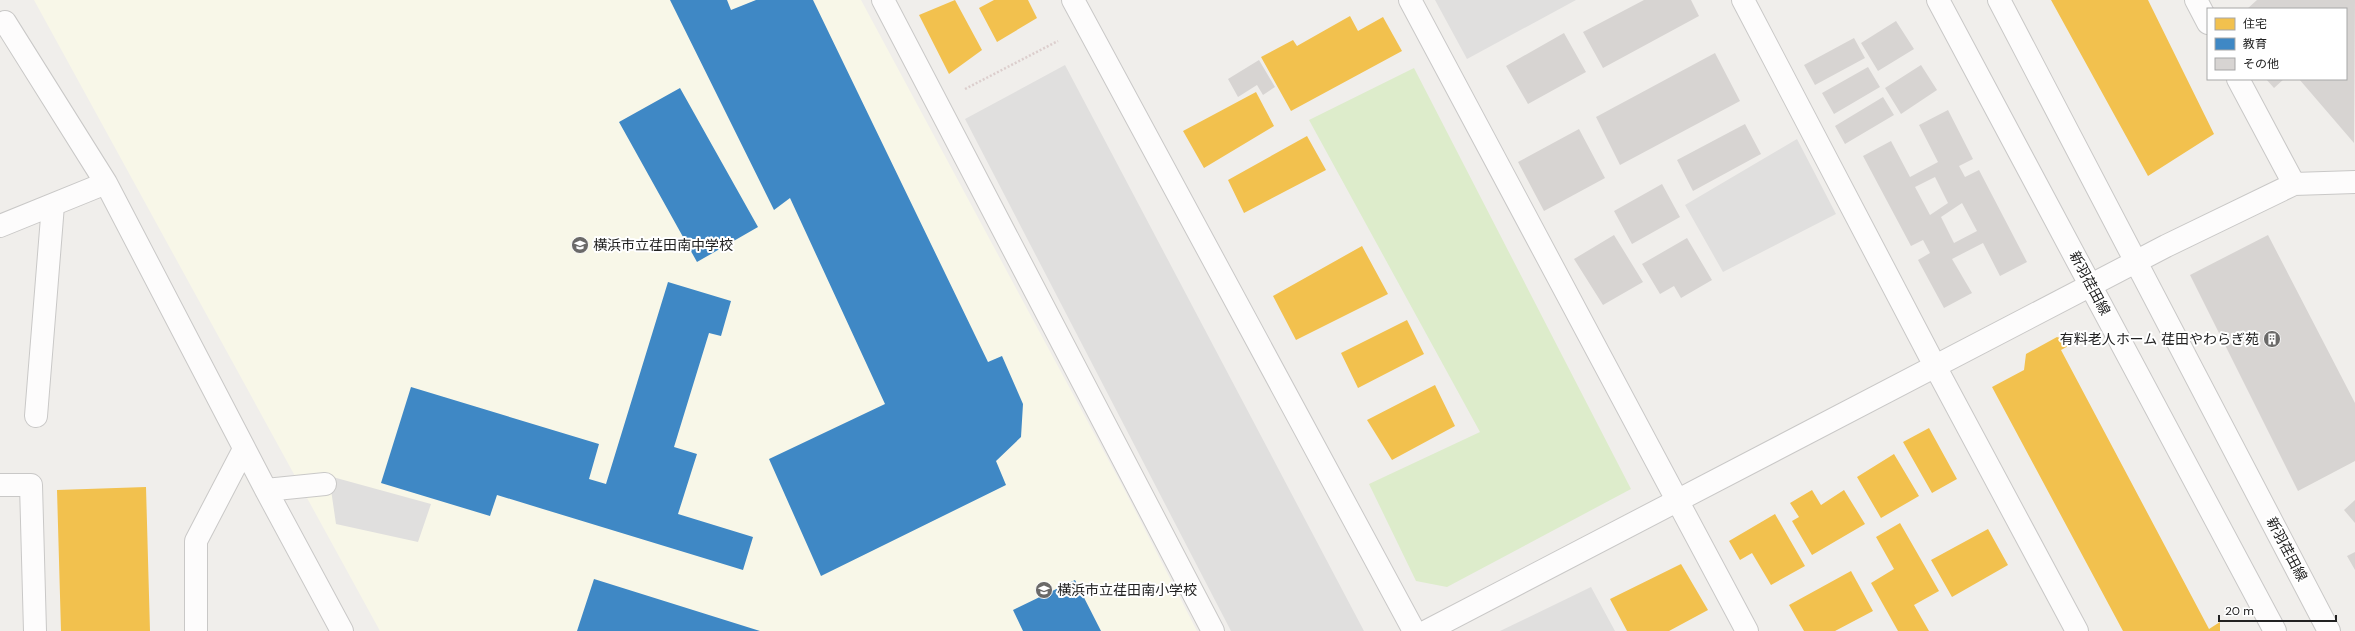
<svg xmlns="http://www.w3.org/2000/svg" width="2355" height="631" viewBox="0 0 2355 631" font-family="'DM Sans','Noto Sans JP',sans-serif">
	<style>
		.education { fill: #f8f7e8 }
		.grass { fill: #ddeccb }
		.parking { fill: #e0dfde }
		.homes { fill: #f2c14e }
		.schools { fill: #3f88c5 }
		.building { fill: #d7d4d2; fill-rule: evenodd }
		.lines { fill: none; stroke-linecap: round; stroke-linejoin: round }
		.minor-casing { stroke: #c9c8c7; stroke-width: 24 }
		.path { stroke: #dccecd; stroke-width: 2.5; stroke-dasharray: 2 2; stroke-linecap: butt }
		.minor { stroke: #fdfcfc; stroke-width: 22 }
		.labels { text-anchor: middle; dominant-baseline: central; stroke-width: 4; stroke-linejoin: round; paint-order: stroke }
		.poi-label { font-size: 14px; fill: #222; stroke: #fff; text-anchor: start }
		.street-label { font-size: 14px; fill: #222; stroke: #fff }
	</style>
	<rect width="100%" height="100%" fill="#f0eeeb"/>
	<path class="education" d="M 34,0 L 861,0 L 1124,489 L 1197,631 L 380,631 Z"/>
	<path class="grass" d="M 1414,68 L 1631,489 L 1447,587 L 1416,581 L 1369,484 L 1480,432 L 1309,120 Z"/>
	<path class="parking" d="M 1435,0 L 1576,0 L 1467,59 Z
		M 1065,65 L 1364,631 L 1231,631 L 965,119 Z
		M 1797,139 L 1836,214 L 1723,272 L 1685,205 Z
		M 329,476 L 431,504 L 418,542 L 336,524 Z
		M 1591,587 L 1615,631 L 1500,631 Z"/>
	<path class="homes" d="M 955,0 L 982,50 L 949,74 L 919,15 Z
		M 994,0 L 1028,0 L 1037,18 L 997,42 L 979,8 Z
		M 2051,0 L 2148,0 L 2214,134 L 2148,176 Z
		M 1350,16 L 1358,31 L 1383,17 L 1402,51 L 1291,111 L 1261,57 L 1293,40 L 1297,46 Z
		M 1256,92 L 1274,126 L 1204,168 L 1183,131 Z
		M 1307,136 L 1326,170 L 1244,213 L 1228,180 Z
		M 1362,246 L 1388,294 L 1296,340 L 1273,296 Z
		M 1407,320 L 1424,354 L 1358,388 L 1341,353 Z
		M 2057,337 L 2074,343 L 2061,350 L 2209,629 L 2220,622 L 2220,631 L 2123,631 L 1992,387 L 2024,370 L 2026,354 Z
		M 1435,385 L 1455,426 L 1392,460 L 1367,420 Z
		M 1929,428 L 1957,479 L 1932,493 L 1903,442 Z
		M 1894,454 L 1919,496 L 1881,518 L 1857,477 Z
		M 146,487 L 150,631 L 61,631 L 57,490 Z
		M 1812,490 L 1821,505 L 1844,490 L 1865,524 L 1812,555 L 1792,521 L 1799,517 L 1790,503 Z
		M 1775,514 L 1805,566 L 1771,585 L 1752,553 L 1740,560 L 1729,541 Z
		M 1900,523 L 1939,591 L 1914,605 L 1929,631 L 1898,631 L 1871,583 L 1894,569 L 1876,537 Z
		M 1988,529 L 2008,565 L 1952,597 L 1931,560 Z
		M 1681,564 L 1708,610 L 1669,631 L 1627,631 L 1610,599 Z
		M 1851,571 L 1873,611 L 1835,631 L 1804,631 L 1789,605 Z"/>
	<path class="schools" d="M 670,0 L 727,0 L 731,10 L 756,0 L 813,0 L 988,362 L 1002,356 L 1023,404 L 1021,437 L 996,461 L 1006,485 L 821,576 L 769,459 L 885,404 L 790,198 L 774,210 Z
		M 680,88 L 758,227 L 697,262 L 619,122 Z
		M 668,282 L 731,301 L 721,336 L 709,333 L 674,447 L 697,454 L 678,514 L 753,537 L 743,570 L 497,495 L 490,516 L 381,483 L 411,387 L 599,444 L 589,479 L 606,484 Z
		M 594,579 L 760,631 L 577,631 Z
		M 1075,580 L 1101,631 L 1023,631 L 1013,610 Z"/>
	<path class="building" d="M 1644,0 L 1691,0 L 1699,16 L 1603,68 L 1583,32 Z
		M 2257,0 L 2355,0 L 2354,143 L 2299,79 L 2346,79 L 2346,9 L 2247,9 Z
		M 1896,21 L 1914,49 L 1878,71 L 1861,43 Z
		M 1564,33 L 1586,72 L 1528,104 L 1506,66 Z
		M 1854,38 L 1865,58 L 1815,85 L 1804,65 Z
		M 1715,53 L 1740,101 L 1620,165 L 1596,117 Z
		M 1259,60 L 1275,87 L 1263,95 L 1257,85 L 1238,97 L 1228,79 Z
		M 1921,65 L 1937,90 L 1901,114 L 1885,88 Z
		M 1868,67 L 1880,87 L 1834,114 L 1822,93 Z
		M 2266,79 L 2284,79 L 2274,88 Z
		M 1883,97 L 1894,115 L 1845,144 L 1835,126 Z
		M 1948,110 L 1973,159 L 1959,166 L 1965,177 L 1979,170 L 2027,262 L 2000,276 L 1983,243 L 1952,259 L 1972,293 L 1944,308 L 1918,260 L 1930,253 L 1923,240 L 1911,246 L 1863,156 L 1891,141 L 1910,177 L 1938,162 L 1919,125 ZM 1935,177 L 1948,203 L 1930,215 L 1915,187 ZM 1962,203 L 1977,231 L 1954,243 L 1941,217 Z
		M 1745,124 L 1761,154 L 1693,191 L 1677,160 Z
		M 1579,129 L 1605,178 L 1544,211 L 1518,162 Z
		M 1662,184 L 1680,217 L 1632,244 L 1614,211 Z
		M 1614,235 L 1643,282 L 1603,305 L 1574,259 Z
		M 2268,235 L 2355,403 L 2355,461 L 2298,491 L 2190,275 Z
		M 1687,238 L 1712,280 L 1681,298 L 1674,286 L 1660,294 L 1642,264 Z
		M 2355,500 L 2355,523 L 2344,510 Z
		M 2355,552 L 2355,570 L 2347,556 Z"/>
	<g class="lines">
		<g class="minor-casing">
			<path id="minor" d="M 883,0 L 1213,631
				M 1073,0 L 1414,631
				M 1410,0 L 1747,631
				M 1743,0 L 1935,366 L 2077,631
				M 1938,0 L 2275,631
				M 1999,0 L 2329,631
				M 2196,0 L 2208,23
				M 5,22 L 106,183 L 266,490 L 342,631
				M 2238,79 L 2294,184
				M 0,226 L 106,183
				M 36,416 L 53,205
				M 0,485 L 31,485 L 35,631
				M 266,490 L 325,484
				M 196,631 L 196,541 L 244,449
				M 1427,631 L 2166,246 L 2294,184 L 2355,182"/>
		</g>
		<path class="path" d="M 965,89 L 1058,41"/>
		<use href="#minor" class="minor"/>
	</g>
	<defs>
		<g id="school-disc" transform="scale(0.9)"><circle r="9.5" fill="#6a6968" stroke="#fff"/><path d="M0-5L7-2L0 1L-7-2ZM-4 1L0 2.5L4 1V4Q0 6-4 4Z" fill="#fff"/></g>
		<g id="building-disc" transform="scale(0.9)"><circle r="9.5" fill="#6a6968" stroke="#fff"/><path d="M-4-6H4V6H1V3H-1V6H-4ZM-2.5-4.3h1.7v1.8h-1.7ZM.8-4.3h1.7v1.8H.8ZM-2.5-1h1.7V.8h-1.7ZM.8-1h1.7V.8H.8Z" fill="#fff"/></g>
	</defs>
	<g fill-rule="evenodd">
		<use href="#school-disc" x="580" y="245"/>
		<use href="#building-disc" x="2272" y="339"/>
		<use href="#school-disc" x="1044" y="590"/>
	</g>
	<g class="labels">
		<g class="poi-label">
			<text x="593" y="245">横浜市立荏田南中学校</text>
			<text x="2259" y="339" text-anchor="end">有料老人ホーム 荏田やわらぎ苑</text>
			<text x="1057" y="590">横浜市立荏田南小学校</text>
		</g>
		<g class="street-label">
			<text transform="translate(2090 283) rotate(62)">新羽荏田線</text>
			<text transform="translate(2287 549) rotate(62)">新羽荏田線</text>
		</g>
	</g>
	<rect x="2207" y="8" width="140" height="72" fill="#ffffff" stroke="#a7a7a7"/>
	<rect x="2215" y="18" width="20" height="12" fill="#f2c14e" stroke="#a7a7a7"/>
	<text x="2243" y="28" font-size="12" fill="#222222">住宅</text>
	<rect x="2215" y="38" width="20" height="12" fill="#3f88c5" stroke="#a7a7a7"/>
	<text x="2243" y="48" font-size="12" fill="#222222">教育</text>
	<rect x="2215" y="58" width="20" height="12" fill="#d7d4d2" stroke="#a7a7a7"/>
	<text x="2243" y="68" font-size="12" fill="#222222">その他</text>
	<path d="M2219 615v6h117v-6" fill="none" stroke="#222222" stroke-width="2"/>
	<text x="2225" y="615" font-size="12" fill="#222222" stroke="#ffffff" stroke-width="3" paint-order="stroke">20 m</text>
</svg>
